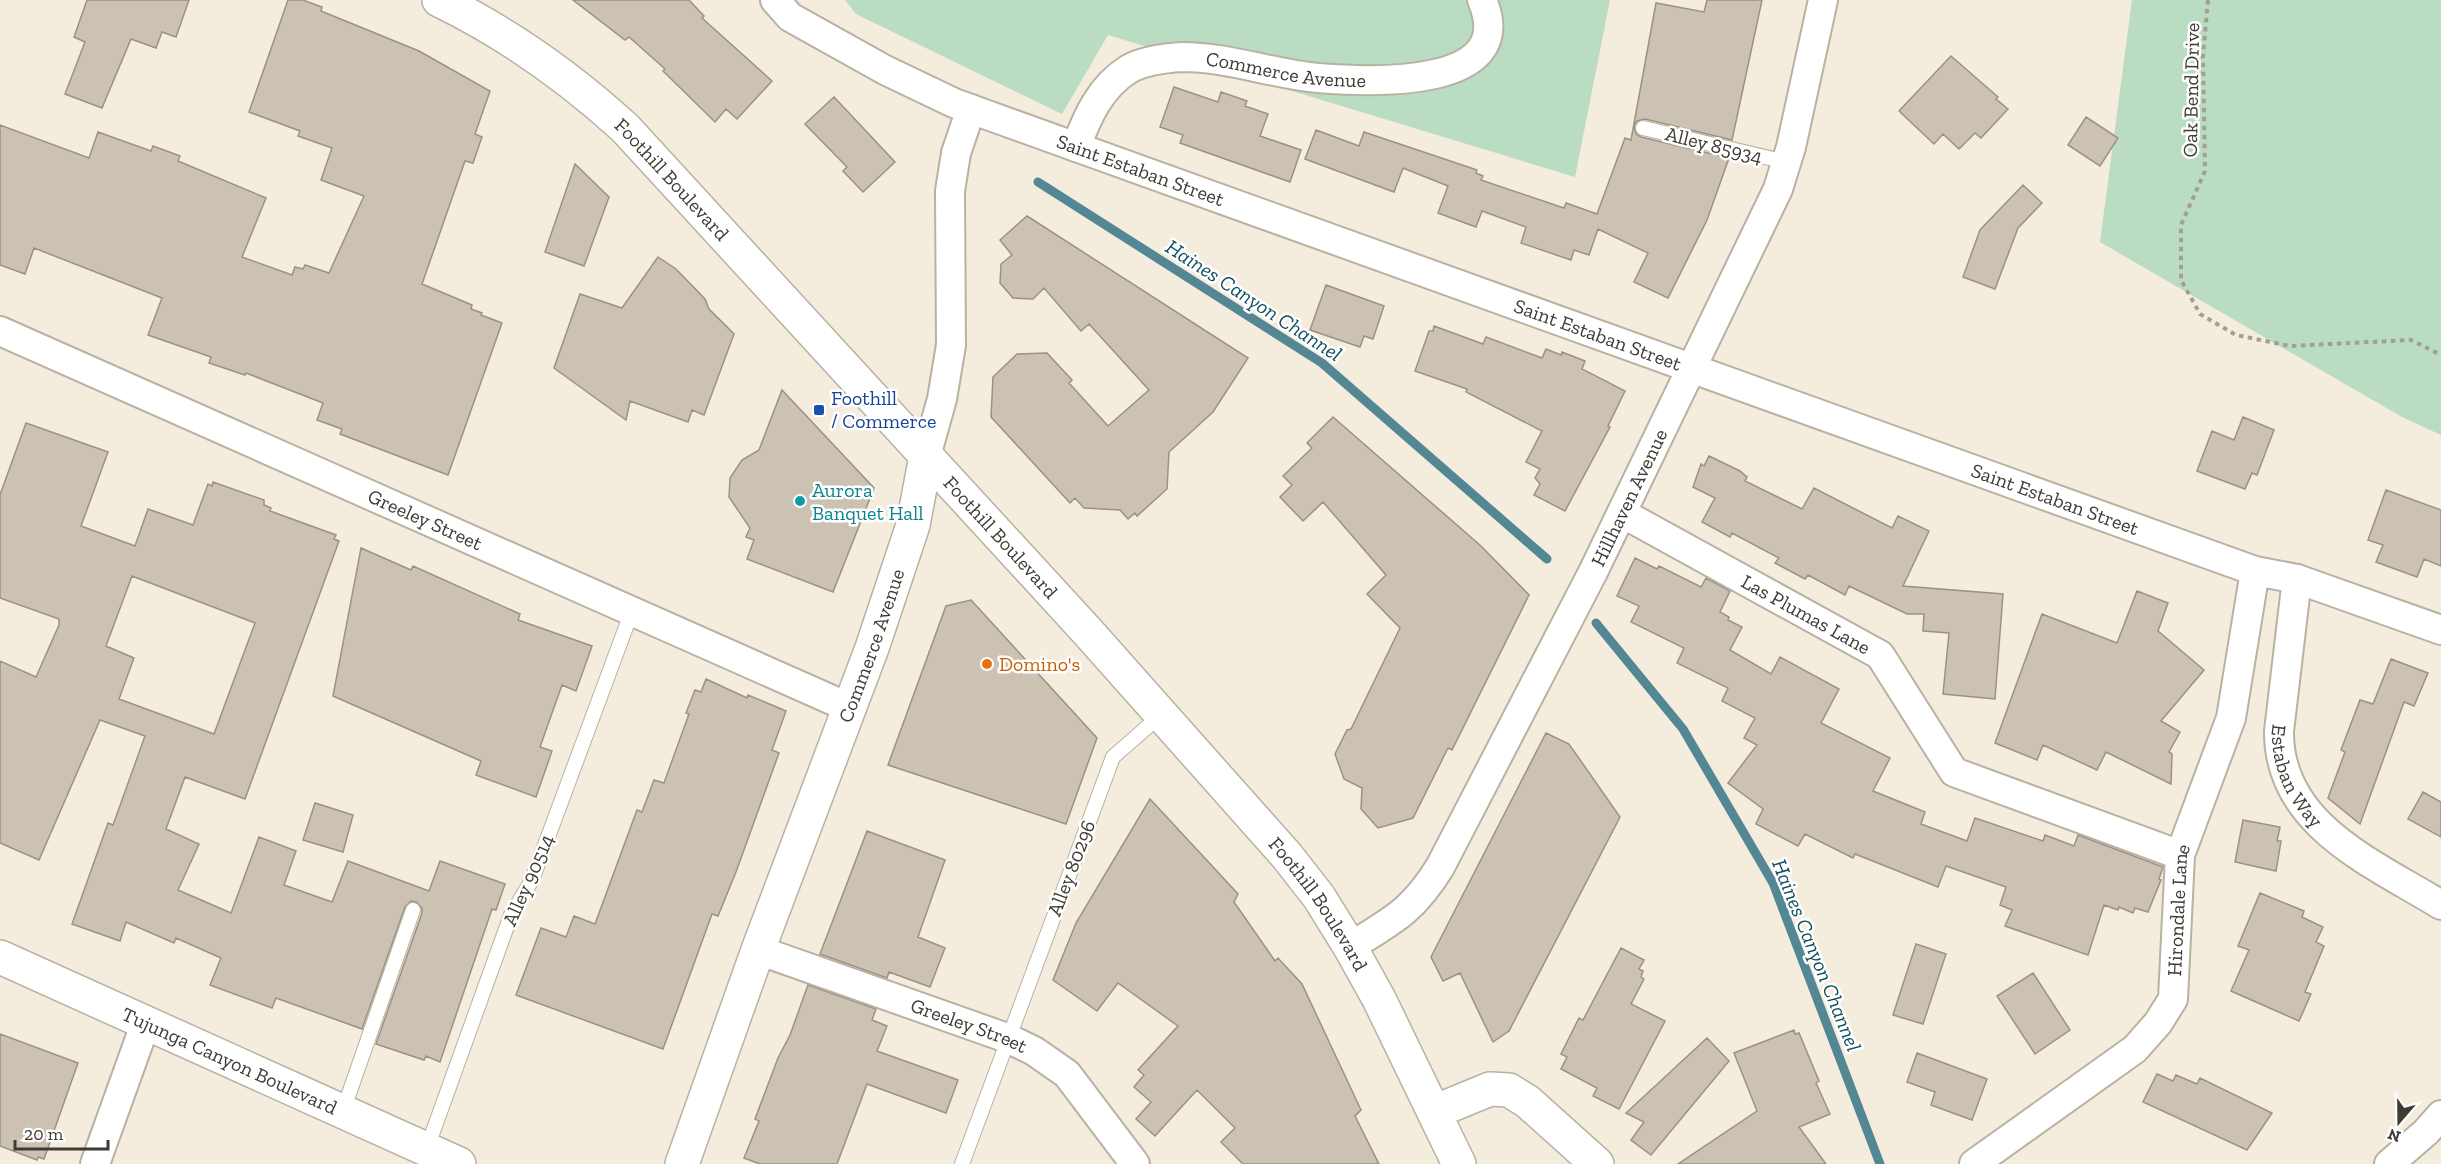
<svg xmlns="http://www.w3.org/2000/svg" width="2441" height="1164" viewBox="0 0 2441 1164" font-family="'Zilla Slab',serif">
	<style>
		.green { fill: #b9dcc2 }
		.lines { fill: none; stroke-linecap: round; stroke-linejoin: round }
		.stream { stroke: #548794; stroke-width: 9 }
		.building { fill: #ccc2b4; stroke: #9b9184; stroke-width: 1.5; fill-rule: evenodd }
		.service-casing { stroke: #b9b2a3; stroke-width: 16 }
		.minor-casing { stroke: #b9b2a3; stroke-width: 32 }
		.tertiary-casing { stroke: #b9b2a3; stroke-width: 36 }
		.secondary-casing { stroke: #b9b2a3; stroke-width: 36 }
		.primary-casing { stroke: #b9b2a3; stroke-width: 36 }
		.path { stroke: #a49f93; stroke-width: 4; stroke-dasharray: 4.5 4.5; stroke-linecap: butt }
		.service { stroke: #fff; stroke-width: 14 }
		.minor { stroke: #fff; stroke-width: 28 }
		.tertiary { stroke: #fff; stroke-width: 33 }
		.secondary { stroke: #fff; stroke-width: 33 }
		.primary { stroke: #fff; stroke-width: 33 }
		.transit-dot { fill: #1a4fb4; stroke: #fff; stroke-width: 2 }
		.culture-dot { fill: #0f9aa8; stroke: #fff; stroke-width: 2 }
		.food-dot { fill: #e8710a; stroke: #fff; stroke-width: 2 }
		.labels { text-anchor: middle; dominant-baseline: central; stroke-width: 5; stroke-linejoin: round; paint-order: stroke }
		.street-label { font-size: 20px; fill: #3e3b34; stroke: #fff }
		.transit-label { font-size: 20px; fill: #164399; stroke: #fff; text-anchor: start }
		.culture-label { font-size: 20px; fill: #0d838f; stroke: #fff; text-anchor: start }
		.food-label { font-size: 20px; fill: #c56008; stroke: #fff; text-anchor: start }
		.water-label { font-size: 21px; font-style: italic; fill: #0c4e5d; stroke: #fff }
	</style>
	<rect width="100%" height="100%" fill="#f4ecdc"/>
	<path class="green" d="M 845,0 L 1610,0 L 1575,177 L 1108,35 L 1062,114 L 856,14 Z
		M 2132,0 L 2441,0 L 2441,435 L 2402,417 L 2100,242 Z"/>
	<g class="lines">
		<path class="stream" d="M 1038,182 L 1322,363 L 1547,559
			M 1596,623 L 1683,729 L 1773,883 L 1880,1164"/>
	</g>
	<path class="building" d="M 87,0 L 189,0 L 176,37 L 162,32 L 156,48 L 131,39 L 102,108 L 65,94 L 85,42 L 74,37 Z
		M 288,0 L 303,0 L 322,7 L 321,11 L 419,51 L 490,91 L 475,134 L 482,137 L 473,163 L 465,161 L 422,284 L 472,305 L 471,309 L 482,313 L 481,315 L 502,323 L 448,475 L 340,434 L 342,429 L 317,420 L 323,403 L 246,373 L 245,375 L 209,363 L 211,357 L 148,335 L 162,298 L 34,248 L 25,274 L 0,265 L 0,125 L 89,158 L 98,132 L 151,151 L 153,146 L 180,156 L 178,161 L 266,198 L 242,257 L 292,275 L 295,267 L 303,269 L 305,265 L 329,273 L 364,196 L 321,180 L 332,148 L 298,136 L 300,131 L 249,112 Z
		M 573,0 L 689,0 L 704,16 L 702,18 L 772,81 L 737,119 L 726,109 L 715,122 L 663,71 L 665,69 L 629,37 L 625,40 Z
		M 1707,0 L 1762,0 L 1732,140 L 1645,119 L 1637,121 L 1634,126 L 1636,134 L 1641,137 L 1729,158 L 1707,220 L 1668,298 L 1634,282 L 1648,253 L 1598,229 L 1589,255 L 1574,250 L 1571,260 L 1521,243 L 1526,227 L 1482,211 L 1476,227 L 1438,213 L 1448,186 L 1403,168 L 1394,192 L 1305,159 L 1316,130 L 1359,146 L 1364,132 L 1477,170 L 1476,173 L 1483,176 L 1481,180 L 1564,208 L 1566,203 L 1597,214 L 1625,138 L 1631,140 L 1656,3 L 1704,12 Z
		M 1951,56 L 1998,97 L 1996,99 L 2008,109 L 1981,138 L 1975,133 L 1959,149 L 1943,134 L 1934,144 L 1899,111 Z
		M 1174,87 L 1218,102 L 1221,92 L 1247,101 L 1245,106 L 1268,114 L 1260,136 L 1301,150 L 1290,182 L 1180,143 L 1183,135 L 1160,127 Z
		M 834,97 L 895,162 L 863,192 L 843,171 L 847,167 L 805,124 Z
		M 2086,117 L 2118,138 L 2100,166 L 2068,145 Z
		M 575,164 L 609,197 L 584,266 L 545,252 Z
		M 2023,185 L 2042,203 L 2018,228 L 1995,289 L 1963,277 L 1980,230 Z
		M 1027,216 L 1248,358 L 1213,412 L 1169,452 L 1167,489 L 1137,516 L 1135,513 L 1128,519 L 1120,510 L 1084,508 L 1075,498 L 1070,503 L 991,417 L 993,377 L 1017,354 L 1047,353 L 1072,380 L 1069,383 L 1108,426 L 1149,390 L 1089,324 L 1081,331 L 1044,288 L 1033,299 L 1013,298 L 1000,283 L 1001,264 L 1012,255 L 1000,240 Z
		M 658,257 L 676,269 L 705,299 L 709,309 L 734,334 L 704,415 L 692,410 L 688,422 L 630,401 L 626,420 L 554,368 L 580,294 L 622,308 Z
		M 1326,285 L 1384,306 L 1373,339 L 1364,336 L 1360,347 L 1310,330 Z
		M 1434,326 L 1483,344 L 1486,337 L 1542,358 L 1546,349 L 1561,355 L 1562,352 L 1585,361 L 1582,369 L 1625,391 L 1608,426 L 1610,427 L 1565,511 L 1534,495 L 1540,484 L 1535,478 L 1540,469 L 1526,462 L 1542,431 L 1466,392 L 1467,389 L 1415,371 L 1429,331 L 1433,331 Z
		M 782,390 L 874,488 L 833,592 L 747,559 L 754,540 L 746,537 L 750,528 L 729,497 L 730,478 L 742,460 L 759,450 Z
		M 1333,417 L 1481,546 L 1529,595 L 1452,750 L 1448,748 L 1413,818 L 1378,828 L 1361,809 L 1362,788 L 1344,779 L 1335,754 L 1347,730 L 1351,729 L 1400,628 L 1367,594 L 1386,575 L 1323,502 L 1303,521 L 1280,497 L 1292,485 L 1283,476 L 1312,448 L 1307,443 Z
		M 2243,417 L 2274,430 L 2257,475 L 2252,473 L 2245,489 L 2197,471 L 2212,431 L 2234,440 Z
		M 26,423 L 108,452 L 81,526 L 135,546 L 148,509 L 193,525 L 208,484 L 212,486 L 213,482 L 264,500 L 264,505 L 271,508 L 270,511 L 336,535 L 334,539 L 339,541 L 245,799 L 185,777 L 166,829 L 199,844 L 178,890 L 231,913 L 259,837 L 296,851 L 284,885 L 332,902 L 348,861 L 429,891 L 440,861 L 505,884 L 496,910 L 492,909 L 440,1062 L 426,1056 L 424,1060 L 376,1044 L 422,913 L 422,908 L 416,902 L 411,901 L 405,907 L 362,1029 L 276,998 L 272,1008 L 210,985 L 221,958 L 176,938 L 174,943 L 126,922 L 120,941 L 72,924 L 108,823 L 113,825 L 145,736 L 100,720 L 39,860 L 0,843 L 0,661 L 36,677 L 59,625 L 59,619 L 0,598 L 0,495 ZM 132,576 L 255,623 L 214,734 L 119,699 L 134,658 L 106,646 Z
		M 1709,456 L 1740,471 L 1747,477 L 1745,481 L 1802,509 L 1814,488 L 1892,528 L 1898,516 L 1929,531 L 1903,586 L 2003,594 L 1995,699 L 1943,694 L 1949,633 L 1923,631 L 1924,614 L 1907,614 L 1849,586 L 1845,595 L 1808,575 L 1805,579 L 1775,563 L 1779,558 L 1732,533 L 1730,537 L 1702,522 L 1715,498 L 1693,487 L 1701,464 L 1704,466 Z
		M 2386,490 L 2441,510 L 2441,566 L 2424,559 L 2417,577 L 2376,562 L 2383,545 L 2368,540 Z
		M 361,548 L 411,570 L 413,566 L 520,614 L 518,620 L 592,646 L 576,691 L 562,685 L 540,747 L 552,751 L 536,797 L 476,775 L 481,761 L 333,696 Z
		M 1635,558 L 1657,569 L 1659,566 L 1701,587 L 1706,578 L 1730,591 L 1720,612 L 1729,617 L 1728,620 L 1742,627 L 1730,650 L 1771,674 L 1780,657 L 1839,689 L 1821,723 L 1890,758 L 1873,791 L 1925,812 L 1921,824 L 1967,841 L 1975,818 L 2043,841 L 2045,835 L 2074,846 L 2078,835 L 2163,867 L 2159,879 L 2161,880 L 2148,912 L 2135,908 L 2133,913 L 2119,907 L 2118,910 L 2104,905 L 2088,955 L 2005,926 L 2012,910 L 2000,905 L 2006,887 L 1946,866 L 1938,887 L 1855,854 L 1853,858 L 1805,834 L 1798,846 L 1756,824 L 1763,809 L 1728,783 L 1757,745 L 1744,738 L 1755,718 L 1722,701 L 1728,688 L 1677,663 L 1684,648 L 1631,622 L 1639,606 L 1617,596 Z
		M 2137,591 L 2168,603 L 2158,631 L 2204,670 L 2161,721 L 2180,732 L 2169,752 L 2172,754 L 2171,784 L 2106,752 L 2097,770 L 2043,745 L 2037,760 L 1995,743 L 2042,614 L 2117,643 Z
		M 971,600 L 1097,738 L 1066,824 L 888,765 L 946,606 Z
		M 2391,659 L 2428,673 L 2414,706 L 2404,702 L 2360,824 L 2328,798 L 2345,752 L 2341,750 L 2360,700 L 2373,704 Z
		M 706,679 L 747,698 L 748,695 L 786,711 L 772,750 L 779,753 L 736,872 L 718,916 L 712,914 L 663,1049 L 516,995 L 541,928 L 566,937 L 574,916 L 595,924 L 637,810 L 642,812 L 654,780 L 664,783 L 689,714 L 686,713 L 695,690 L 701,692 Z
		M 1546,733 L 1569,744 L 1620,817 L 1509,1031 L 1493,1042 L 1460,973 L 1443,981 L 1431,957 Z
		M 2423,792 L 2441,802 L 2441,837 L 2408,819 Z
		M 1150,799 L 1238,894 L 1234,902 L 1275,961 L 1278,958 L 1302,984 L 1361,1110 L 1355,1116 L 1379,1164 L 1243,1164 L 1221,1142 L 1235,1128 L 1197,1090 L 1155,1136 L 1136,1119 L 1151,1102 L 1134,1087 L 1144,1075 L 1138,1070 L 1178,1026 L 1118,983 L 1097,1011 L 1053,980 L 1076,923 Z
		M 315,803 L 353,815 L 343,852 L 303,840 Z
		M 2243,820 L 2280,827 L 2277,841 L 2281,841 L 2276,871 L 2235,862 Z
		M 867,831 L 945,860 L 918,937 L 945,948 L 930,987 L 889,972 L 887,978 L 820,954 Z
		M 2260,893 L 2304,911 L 2302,917 L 2323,927 L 2316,942 L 2324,946 L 2305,992 L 2311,994 L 2299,1021 L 2231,991 L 2249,950 L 2238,946 Z
		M 1916,944 L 1946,954 L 1923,1024 L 1893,1015 Z
		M 1621,948 L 1644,960 L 1639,969 L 1643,971 L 1641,977 L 1644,979 L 1631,1004 L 1665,1021 L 1619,1109 L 1593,1096 L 1597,1088 L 1561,1069 L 1567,1057 L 1561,1054 L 1579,1018 L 1583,1020 Z
		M 2033,973 L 2070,1030 L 2035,1054 L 1997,996 Z
		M 808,985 L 876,1009 L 872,1020 L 887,1026 L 877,1051 L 958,1080 L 946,1113 L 867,1084 L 837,1164 L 760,1164 L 744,1158 L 759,1121 L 755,1119 L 778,1058 L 790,1035 Z
		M 1794,1030 L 1795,1034 L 1799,1033 L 1819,1081 L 1816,1083 L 1830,1114 L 1799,1127 L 1826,1164 L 1678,1164 L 1757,1111 L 1734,1053 Z
		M 0,1034 L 78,1063 L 44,1159 L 38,1157 L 37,1160 L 0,1146 Z
		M 1707,1038 L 1729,1061 L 1651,1155 L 1631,1140 L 1644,1122 L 1626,1113 Z
		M 1917,1053 L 1987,1079 L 1972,1120 L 1931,1105 L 1935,1092 L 1907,1082 Z
		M 2157,1074 L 2173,1081 L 2176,1075 L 2197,1084 L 2200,1078 L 2272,1113 L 2247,1150 L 2143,1102 Z"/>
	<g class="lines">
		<g class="service-casing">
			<path id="service" d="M 1643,128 L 1786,162
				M 343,1111 L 413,910
				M 426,1151 L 511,915 L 532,880 L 632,611
				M 962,1164 L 1113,757 L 1161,715"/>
		</g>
		<g class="minor-casing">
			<g id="minor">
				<path id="s1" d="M 775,0 L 790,17 L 885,70 L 954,103 L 2255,571 L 2297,579 L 2441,630"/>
				<path id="s2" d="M 1076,147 C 1087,117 1100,87 1129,69 C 1143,61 1166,58 1182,57 C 1228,57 1273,74 1318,78 C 1369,82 1521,90 1482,0"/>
				<path id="s3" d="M 0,331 L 850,708"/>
				<path d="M 926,456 L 942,399 L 951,345 L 950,191 L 956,153 L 971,109"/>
				<path id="s4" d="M 1622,513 L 1880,655 L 1954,772 L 2180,855"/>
				<path id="s5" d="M 2297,579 L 2279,731 C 2278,825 2373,863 2441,905"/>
				<path id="s6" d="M 1350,947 C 1393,920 1412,912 1440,867 L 1593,572 L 1778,189 L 1791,147 L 1823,0"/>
				<path id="s7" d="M 758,950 L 1007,1038 L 1034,1051 L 1067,1074 L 1135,1164"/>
				<path d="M 95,1164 L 146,1022"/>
				<path id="s8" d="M 1974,1164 L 2135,1049 L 2158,1023 L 2173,999 L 2180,855 L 2231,718 L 2255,571"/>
				<path d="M 2389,1164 L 2426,1132 L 2441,1115"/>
			</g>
		</g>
		<g class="tertiary-casing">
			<g id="tertiary">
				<path d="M 1434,1112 L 1490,1089 L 1509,1090 L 1528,1102 L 1597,1164"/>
				<path id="s9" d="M 682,1164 L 758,950 L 872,648 L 913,525 L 926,456"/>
			</g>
		</g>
		<g class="secondary-casing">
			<g id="secondary">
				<path id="s10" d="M 0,957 L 459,1164"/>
			</g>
		</g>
		<g class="primary-casing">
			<g id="primary">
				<path id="s11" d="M 439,0 C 507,33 569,77 625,128 L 1087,631 L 1287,856 L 1319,897 L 1350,947 L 1379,999 L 1459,1164"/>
			</g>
		</g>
		<path class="path" d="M 2208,0 L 2203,57 L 2205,171 L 2181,225 L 2181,280 L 2200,314 L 2236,335 L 2290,346 L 2411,340 L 2441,355"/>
		<use href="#service" class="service"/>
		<use href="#minor" class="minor"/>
		<use href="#tertiary" class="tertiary"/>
		<use href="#secondary" class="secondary"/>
		<use href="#primary" class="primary"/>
	</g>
	<rect class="transit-dot" x="813" y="404" width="12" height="12" rx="3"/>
	<circle class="culture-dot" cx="800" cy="501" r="6"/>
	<circle class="food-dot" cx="987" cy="664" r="6"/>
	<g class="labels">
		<g class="street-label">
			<text stroke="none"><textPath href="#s2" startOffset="256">Commerce Avenue</textPath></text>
			<text transform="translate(2191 90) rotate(-89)">Oak Bend Drive</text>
			<text transform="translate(1714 145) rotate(14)">Alley 85934</text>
			<text stroke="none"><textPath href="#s1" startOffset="406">Saint Estaban Street</textPath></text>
			<text stroke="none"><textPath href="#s11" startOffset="296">Foothill Boulevard</textPath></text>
			<text stroke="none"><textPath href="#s1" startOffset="892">Saint Estaban Street</textPath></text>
			<text stroke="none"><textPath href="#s6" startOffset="537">Hillhaven Avenue</textPath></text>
			<text stroke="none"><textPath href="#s1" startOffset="1378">Saint Estaban Street</textPath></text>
			<text stroke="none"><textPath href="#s3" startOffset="465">Greeley Street</textPath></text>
			<text stroke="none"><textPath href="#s11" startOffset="782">Foothill Boulevard</textPath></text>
			<text stroke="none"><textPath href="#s4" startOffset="210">Las Plumas Lane</textPath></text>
			<text stroke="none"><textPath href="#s9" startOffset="552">Commerce Avenue</textPath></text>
			<text stroke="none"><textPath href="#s5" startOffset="202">Estaban Way</textPath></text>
			<text transform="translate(1071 868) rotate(-69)">Alley 80296</text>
			<text transform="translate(528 880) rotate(-66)">Alley 90514</text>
			<text stroke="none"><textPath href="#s11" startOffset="1268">Foothill Boulevard</textPath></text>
			<text stroke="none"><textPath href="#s8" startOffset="350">Hirondale Lane</textPath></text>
			<text stroke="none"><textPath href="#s7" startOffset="224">Greeley Street</textPath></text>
			<text stroke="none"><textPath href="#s10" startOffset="252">Tujunga Canyon Boulevard</textPath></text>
		</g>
		<g class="transit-label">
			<text x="831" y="398">Foothill<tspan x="831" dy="23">/ Commerce</tspan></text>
		</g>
		<g class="culture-label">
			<text x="812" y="490">Aurora<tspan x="812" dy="23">Banquet Hall</tspan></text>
		</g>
		<g class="food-label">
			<text x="999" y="664">Domino's</text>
		</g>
		<g class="water-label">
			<text transform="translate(1254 300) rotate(33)">Haines Canyon Channel</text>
			<text transform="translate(1817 955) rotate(68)">Haines Canyon Channel</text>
		</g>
	</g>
	<g transform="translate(2399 1122) rotate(200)" stroke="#ffffff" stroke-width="4.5" paint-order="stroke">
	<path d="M0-4.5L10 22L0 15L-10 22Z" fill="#3e3b34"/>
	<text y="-9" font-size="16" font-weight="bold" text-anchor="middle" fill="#3e3b34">N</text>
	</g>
	<path d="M15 1140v9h93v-9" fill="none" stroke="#3e3b34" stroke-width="3"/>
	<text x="24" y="1140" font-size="18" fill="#3e3b34" stroke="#ffffff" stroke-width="4.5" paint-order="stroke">20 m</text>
</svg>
